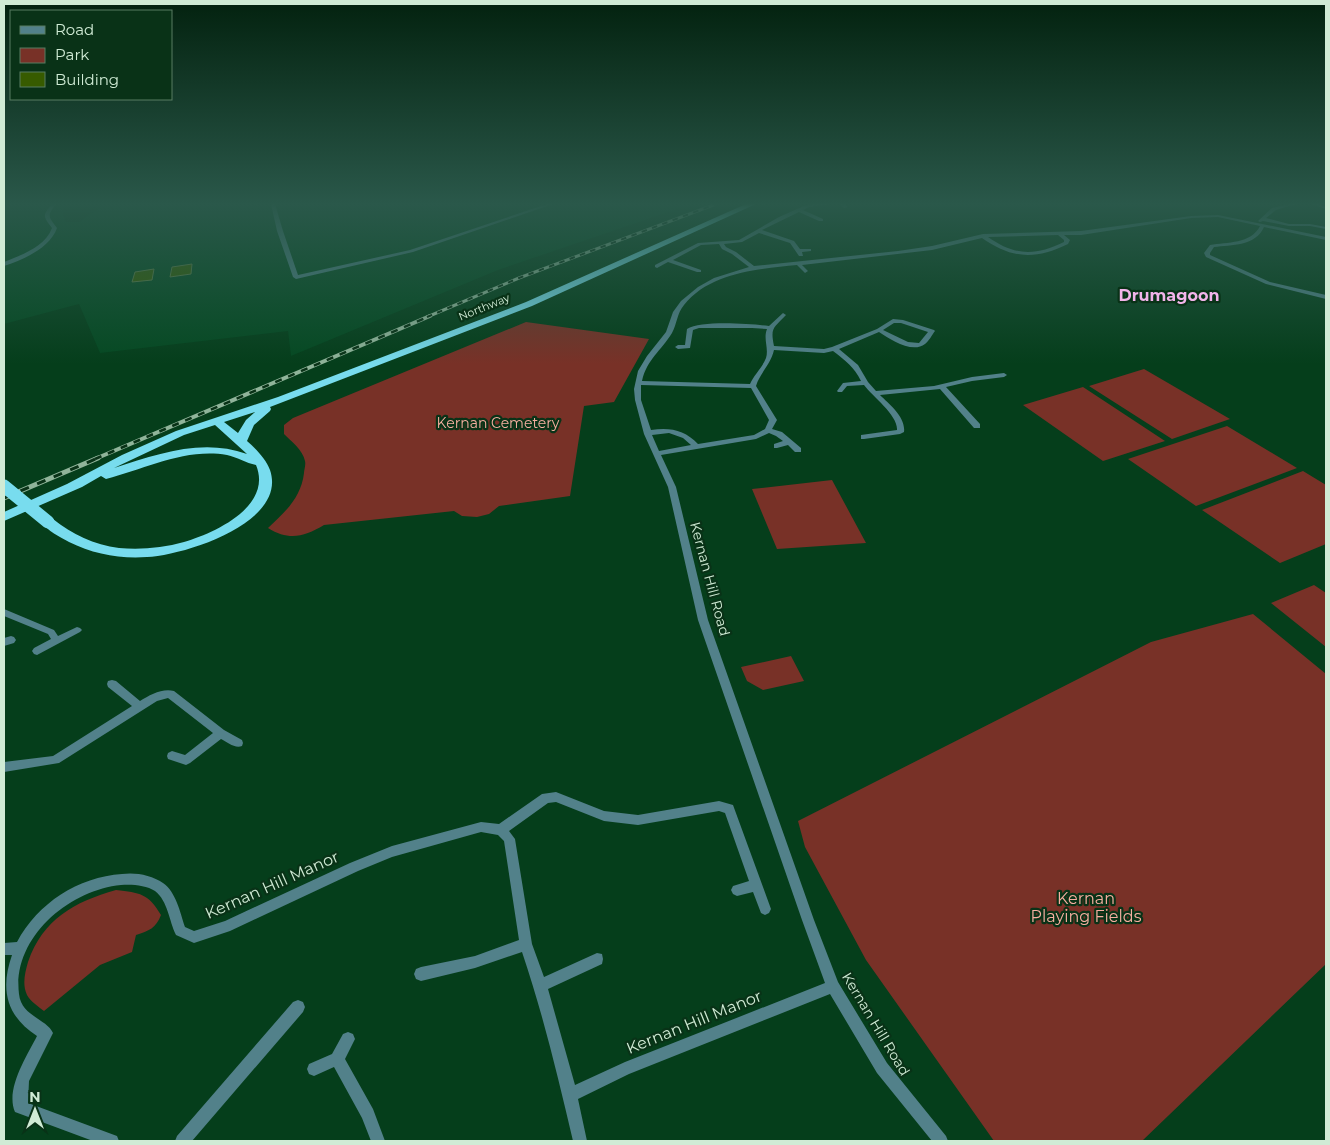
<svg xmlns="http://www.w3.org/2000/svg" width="1330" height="1145" viewBox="0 0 1330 1145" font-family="Montserrat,sans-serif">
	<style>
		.built { fill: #054922 }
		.green { fill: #783127 }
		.building { fill: #375b00; stroke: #627d49 }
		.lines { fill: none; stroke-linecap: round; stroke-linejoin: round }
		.minor { fill: #52818a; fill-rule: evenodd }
		.trunk { fill: #78dcee; fill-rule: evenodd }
		.rail-far2-casing { stroke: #90b49a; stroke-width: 3 }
		.rail-far1-casing { stroke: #90b49a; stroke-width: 4 }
		.rail-casing { stroke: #90b49a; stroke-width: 5 }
		.rail-far2 { stroke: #093217; stroke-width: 2; stroke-dasharray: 5.5; stroke-linecap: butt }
		.rail-far1 { stroke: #093217; stroke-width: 2.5; stroke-dasharray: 7; stroke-linecap: butt }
		.rail { stroke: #093217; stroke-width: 3; stroke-dasharray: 9; stroke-linecap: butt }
		.trunk-bridge { stroke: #78dcee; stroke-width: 13 }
		.labels { text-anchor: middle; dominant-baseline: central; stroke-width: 4.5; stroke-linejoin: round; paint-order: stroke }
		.far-street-label { font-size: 11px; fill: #d0ebd5; stroke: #093217 }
		.park-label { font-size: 14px; fill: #f7afa1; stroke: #093217 }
		.street-label { font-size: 14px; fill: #d0ebd5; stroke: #093217 }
		.far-district-label { font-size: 16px; font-weight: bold; fill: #f2b4ea; stroke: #093217 }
		.near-street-label { font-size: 16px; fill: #d0ebd5; stroke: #093217 }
		.near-park-label { font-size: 16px; fill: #f7afa1; stroke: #093217 }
	</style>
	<rect width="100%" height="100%" fill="#053e1b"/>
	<path class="built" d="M 4,204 L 66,204 L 63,206 L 63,215 L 66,222 L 79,222 L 105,204 L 692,204 L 498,270 L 291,356 L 288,331 L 100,353 L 79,304 L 4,324 Z"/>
	<path class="green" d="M 526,322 L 649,339 L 614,402 L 584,406 L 570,496 L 499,506 L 489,514 L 477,517 L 462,516 L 454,511 L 324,525 C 304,537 289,541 268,528 C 285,512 301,498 304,473 C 304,470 306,465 305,461 C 303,450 291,441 284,434 L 284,425 L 293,418 Z
		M 1144,369 L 1230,419 L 1172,439 L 1089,386 Z
		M 1083,387 L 1165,441 L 1103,461 L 1023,405 Z
		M 1227,426 L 1297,468 L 1196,506 L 1128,459 Z
		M 1303,471 L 1326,485 L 1326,544 L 1280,563 L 1202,510 Z
		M 832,480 L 866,543 L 777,549 L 752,489 Z
		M 1314,585 L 1326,593 L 1326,647 L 1271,603 Z
		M 1253,614 L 1326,674 L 1326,964 L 1142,1141 L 994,1141 L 866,960 L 805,847 L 798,821 L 1151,642 Z
		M 791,656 L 804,681 L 763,690 L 747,681 L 741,667 Z
		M 116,890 C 140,893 148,893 161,915 C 156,928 149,931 136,935 L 132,952 L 100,965 L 44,1011 C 39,1007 30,1001 27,995 C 22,984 25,973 28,962 C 43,919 74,902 116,890 Z"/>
	<path class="building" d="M 192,264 L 191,274 L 170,277 L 172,267 Z
		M 154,269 L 152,280 L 132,282 L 135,272 Z"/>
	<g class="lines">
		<path class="minor" d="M 52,204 L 56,204 C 47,216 48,216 57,228 C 50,248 23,260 4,266 L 4,262 C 21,255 45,247 52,228 C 43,216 42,216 52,204 Z
			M 271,204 L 275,204 L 283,231 L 298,275 L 410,250 L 547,204 L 553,204 L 413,252 L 296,279 L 293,277 L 277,231 Z
			M 816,204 L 830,204 L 809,207 L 803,210 L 823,219 L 823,221 L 819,221 L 799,212 L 762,230 L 794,241 L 800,249 L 811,249 L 811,251 L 802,252 L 803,256 L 799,256 L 790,243 L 759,233 L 742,242 L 724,244 L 726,247 L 736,252 L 754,266 L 898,251 L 932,246 L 983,234 L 1081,231 L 1191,216 L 1218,215 L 1326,237 L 1326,240 L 1264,227 C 1256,246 1231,245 1214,247 L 1210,253 L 1210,255 L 1270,282 L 1326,295 L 1326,299 L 1266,284 L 1206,257 L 1204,253 L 1210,245 C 1227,242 1251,244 1260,226 L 1218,217 L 1191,218 L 1081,235 L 1064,235 L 1070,240 L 1068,244 C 1035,260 1012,259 982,238 L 932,250 L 802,265 L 808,271 L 805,273 L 797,265 C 759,269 710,272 684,305 C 677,313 677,324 672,333 C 661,351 647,359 642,381 L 750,384 C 754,375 762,368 766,358 C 769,348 763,339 767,329 L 752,328 L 699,328 L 693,330 L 690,348 L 678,349 L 675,347 L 678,345 L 685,345 L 687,329 C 701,320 751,324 769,326 L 783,313 L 786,315 C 774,328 770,327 774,346 L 824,349 L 832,347 L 877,329 L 893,319 L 903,320 L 934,330 L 935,331 C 932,335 929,341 925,344 C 912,354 890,339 879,332 L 839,349 L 858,365 L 868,382 L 876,391 L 934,386 L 972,377 L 1004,373 L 1007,375 L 1004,377 L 972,381 L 946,387 L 980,424 L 980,428 L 974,428 L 940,389 L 880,395 C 889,404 906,417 904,432 L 900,434 L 864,439 L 861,439 L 861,435 L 897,430 C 898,415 873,397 864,385 L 847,386 L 842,392 L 838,392 L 837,391 L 843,383 L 861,381 C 854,367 846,361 833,351 L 824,353 L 774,350 C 771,364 760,373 756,386 L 777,420 L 772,429 L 782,432 L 801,448 L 801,452 L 795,452 L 788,445 L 777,448 L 774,448 L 774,444 L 783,441 L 776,436 L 769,433 L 756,439 L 661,455 L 676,487 L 708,620 L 814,920 L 838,982 L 887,1063 L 946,1136 L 948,1141 L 932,1141 L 877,1073 L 830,994 L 629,1074 L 578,1099 L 587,1141 L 573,1141 C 558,1077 543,1014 522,952 L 475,968 L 421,981 L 416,979 L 414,974 L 416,969 L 421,967 L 475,956 L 519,940 L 504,841 L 498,835 L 481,832 L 392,857 L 358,871 L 230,931 L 194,943 L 176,935 C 169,921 168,901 155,891 C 146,885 131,884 121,885 C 69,890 12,938 19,994 C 21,1016 47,1019 53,1033 L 29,1081 L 28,1103 L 117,1136 L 119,1141 L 93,1141 L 15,1112 C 5,1089 27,1056 37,1036 C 6,1016 0,989 12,955 L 4,955 L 4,943 L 17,942 C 38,903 78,877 122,874 C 135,872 152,875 163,883 C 176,892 180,912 185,927 L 194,931 L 225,921 L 350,863 L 392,846 L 481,822 L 499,824 L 542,794 L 556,792 L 604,811 L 638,815 L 719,801 L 733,805 L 771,909 L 769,913 L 765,915 L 761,913 L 753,892 L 737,896 L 733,894 L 731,890 L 733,886 L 749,881 L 725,813 L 719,811 L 638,825 L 604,821 L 556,802 L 548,803 L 509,831 L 515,839 L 532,944 L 544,977 L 597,953 L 602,954 L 603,959 L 602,964 L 548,989 L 575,1085 L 625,1062 L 825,983 L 802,920 L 698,620 L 668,487 L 644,434 L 635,400 L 634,389 L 638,371 L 647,356 L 666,332 L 673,312 L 681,301 L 698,287 L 714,278 L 749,267 L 732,254 L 722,249 L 719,244 L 701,245 L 673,260 L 701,270 L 701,272 L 697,272 L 668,262 L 657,268 L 655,267 L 655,265 L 698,243 L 739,240 L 779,217 L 806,205 ZM 1058,235 L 1064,240 L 1064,242 C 1035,256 1015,256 988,237 ZM 894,323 L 901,323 L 928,332 L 919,343 L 908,342 L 883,330 ZM 641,385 L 751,388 L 769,420 L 765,429 L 754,435 L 698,444 C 685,430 670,427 651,430 L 641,400 ZM 669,433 L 683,438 L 691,445 L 659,451 L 652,435 Z
			M 840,204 L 845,204 L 848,207 L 844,208 Z
			M 1289,204 L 1296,204 L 1276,210 L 1266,218 L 1289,224 L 1310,224 L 1326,227 L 1326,229 L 1310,226 L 1289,226 L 1263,221 L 1260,222 L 1258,221 L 1272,208 Z
			M 1312,204 L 1318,204 L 1326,207 L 1326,209 Z
			M 4,609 L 54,630 L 58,636 L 77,627 L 80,628 L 82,630 L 80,632 L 37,655 L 34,654 L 32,651 L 34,648 L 51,639 L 48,634 L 4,616 Z
			M 11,636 L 14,637 L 16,640 L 14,643 L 4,646 L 4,638 Z
			M 112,680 L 116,681 L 140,701 C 150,695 162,688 174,691 L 224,730 L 242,740 L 243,743 L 242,746 C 235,749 227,742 221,739 L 190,763 L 186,765 L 168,759 L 167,756 L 168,753 L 172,751 L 185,755 L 213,733 L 168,698 L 157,701 L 59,763 L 4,772 L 4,762 L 53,756 L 132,706 L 108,687 L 107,684 L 108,681 Z
			M 298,1000 L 303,1002 L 305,1007 L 303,1012 L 192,1141 L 175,1141 L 177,1136 L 293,1002 Z
			M 348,1032 L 353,1034 L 355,1039 L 345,1059 L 373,1109 L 385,1141 L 371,1141 L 362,1118 L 334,1067 L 314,1076 L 309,1074 L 307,1069 L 309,1064 L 332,1054 L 343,1034 Z"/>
		<path class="trunk" d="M 746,204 L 756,204 L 532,306 L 270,407 L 271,409 L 270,411 L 254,425 L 247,441 C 256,449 266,459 270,470 C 288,523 184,555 147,557 C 120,559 93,554 69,542 C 60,537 47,531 42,522 L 48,518 L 53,519 C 72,534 94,545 119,548 C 140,550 163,548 184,542 C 215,533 273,506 256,465 C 246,463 237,457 227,455 C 184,448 146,469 106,479 L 101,476 L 82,487 L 4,521 L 4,512 L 67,484 L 122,455 L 176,431 L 278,397 L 526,302 ZM 255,412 L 246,420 L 238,433 L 224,422 ZM 215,425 L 247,454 C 202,438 158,454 114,468 L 184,435 Z"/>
		<g class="rail-far2-casing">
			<path id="rail-far2" d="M 427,317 L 519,278 L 716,204"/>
		</g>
		<g class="rail-far1-casing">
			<path id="rail-far1" d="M 95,459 L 430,316"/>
		</g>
		<g class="rail-casing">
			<path id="rail" d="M 4,498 L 98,458"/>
		</g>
		<use href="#rail-far2" class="rail-far2"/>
		<use href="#rail-far1" class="rail-far1"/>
		<use href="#rail" class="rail"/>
		<path class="trunk-bridge" d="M 4,486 L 48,522"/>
	</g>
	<linearGradient id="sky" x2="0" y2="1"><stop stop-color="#03220f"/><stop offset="0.56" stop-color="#2a584a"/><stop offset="1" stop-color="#2a584a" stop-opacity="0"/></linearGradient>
	<rect width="1330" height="364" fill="url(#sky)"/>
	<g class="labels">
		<g class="far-street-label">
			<text transform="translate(484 307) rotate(-22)">Northway</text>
		</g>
		<g class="park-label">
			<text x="498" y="423">Kernan Cemetery</text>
		</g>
		<g class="street-label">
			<text transform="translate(710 579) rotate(75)">Kernan Hill Road</text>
			<text transform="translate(876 1024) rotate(59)">Kernan Hill Road</text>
		</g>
		<g class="far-district-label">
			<text x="1169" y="295">Drumagoon</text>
		</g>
		<g class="near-street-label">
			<text transform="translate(272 885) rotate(-24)">Kernan Hill Manor</text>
			<text transform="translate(694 1022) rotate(-22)">Kernan Hill Manor</text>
		</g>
		<g class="near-park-label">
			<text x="1086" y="898">Kernan<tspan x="1086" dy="18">Playing Fields</tspan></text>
		</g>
	</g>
	<rect width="1330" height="1145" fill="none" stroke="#d0ebd5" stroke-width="10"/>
	<rect x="10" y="10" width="162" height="90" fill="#093217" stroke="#597c63"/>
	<rect x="20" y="26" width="25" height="8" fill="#52818a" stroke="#597c63"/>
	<text x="55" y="35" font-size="15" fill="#d0ebd5">Road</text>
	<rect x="20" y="48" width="25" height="15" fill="#783127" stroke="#597c63"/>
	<text x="55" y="60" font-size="15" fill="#d0ebd5">Park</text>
	<rect x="20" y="72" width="25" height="15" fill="#375b00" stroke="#597c63"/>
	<text x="55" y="85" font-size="15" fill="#d0ebd5">Building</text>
	<g transform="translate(35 1110)" stroke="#093217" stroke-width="4" paint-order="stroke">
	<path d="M0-4L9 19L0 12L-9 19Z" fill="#d0ebd5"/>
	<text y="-8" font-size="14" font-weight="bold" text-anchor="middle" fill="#d0ebd5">N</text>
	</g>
</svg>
